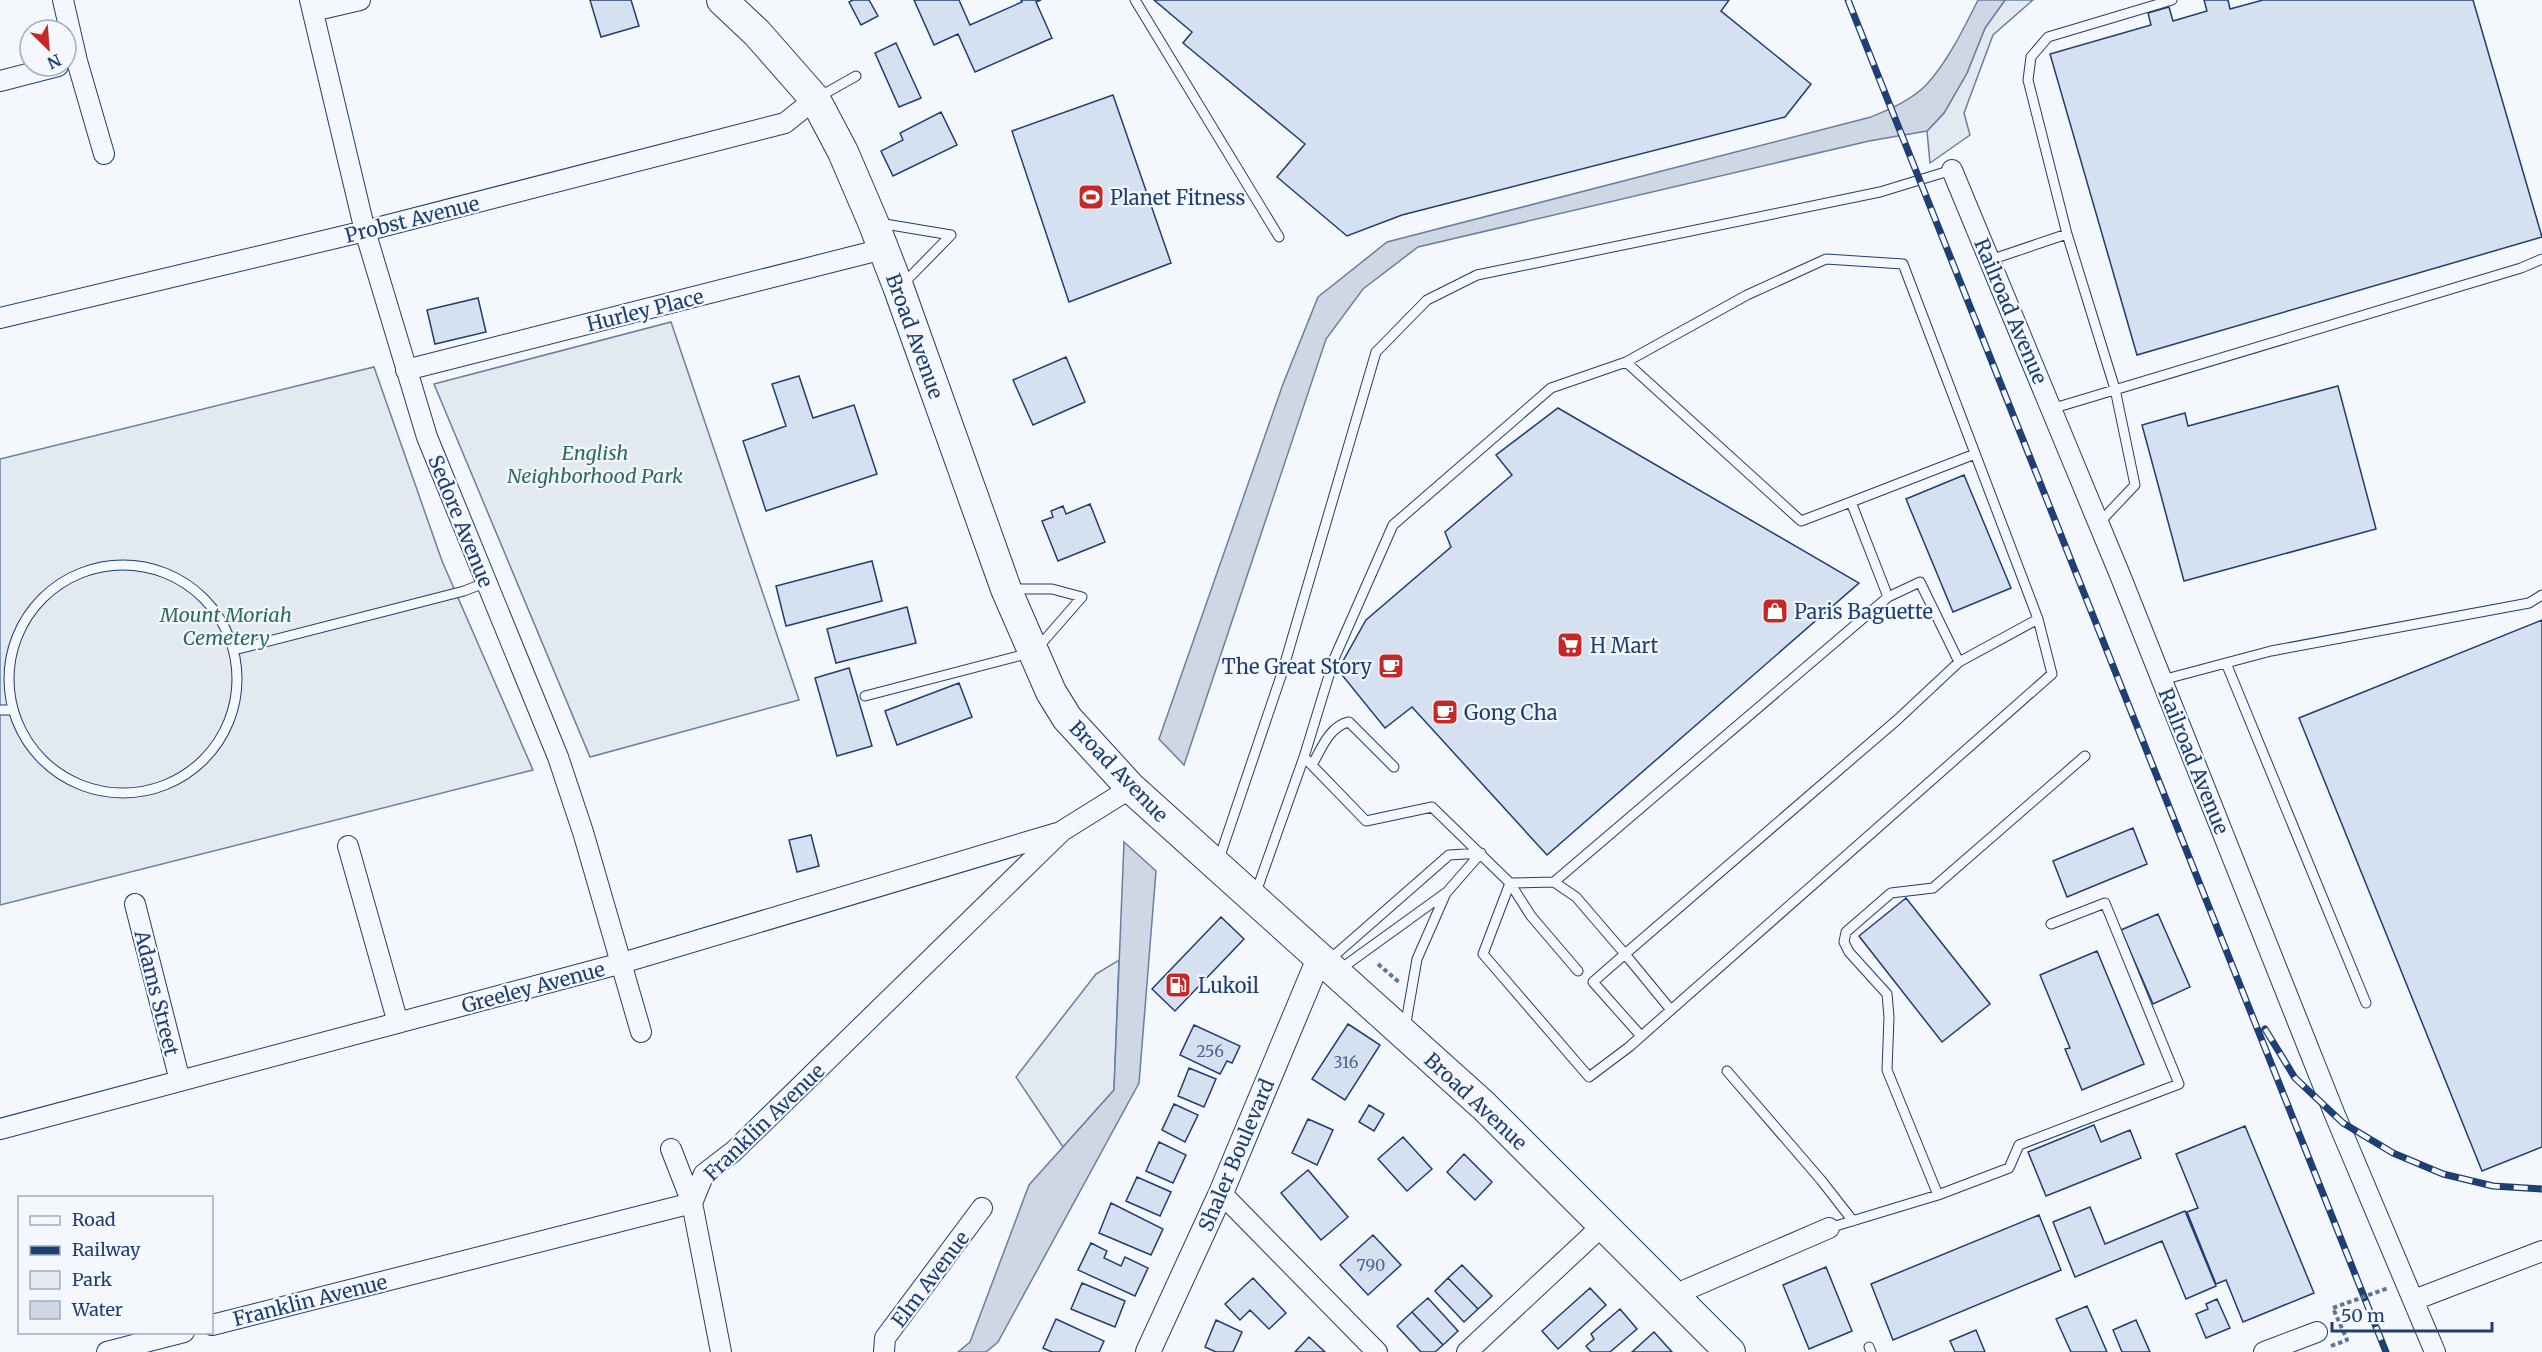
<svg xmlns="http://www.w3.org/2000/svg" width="2542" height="1352" viewBox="0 0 2542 1352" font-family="Merriweather,serif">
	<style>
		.green { fill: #e3e9f0; stroke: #687fa3; stroke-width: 1.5 }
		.water { fill: #cfd7e4; stroke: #687fa3; stroke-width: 1.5 }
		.building { fill: #d5e0f0; stroke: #1d3f73; stroke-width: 1.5 }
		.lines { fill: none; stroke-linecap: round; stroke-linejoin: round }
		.service-casing { stroke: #1d3f73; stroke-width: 11 }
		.minor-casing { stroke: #1d3f73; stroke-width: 22 }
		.tertiary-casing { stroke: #1d3f73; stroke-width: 26 }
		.primary-casing { stroke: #1d3f73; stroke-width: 32 }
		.path { stroke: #5e769c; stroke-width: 4; stroke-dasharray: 4.5 3; stroke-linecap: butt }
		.service { stroke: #f4f7fb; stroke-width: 9 }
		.minor { stroke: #f4f7fb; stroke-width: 20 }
		.tertiary { stroke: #f4f7fb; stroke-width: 24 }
		.primary { stroke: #f4f7fb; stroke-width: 30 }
		.rail-casing { stroke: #1d3f73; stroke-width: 7 }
		.rail { stroke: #f4f7fb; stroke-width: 4.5; stroke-dasharray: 14; stroke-linecap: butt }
		.path-bridge { stroke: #5e769c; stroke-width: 4; stroke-dasharray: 4.5 3; stroke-linecap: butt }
		.labels { text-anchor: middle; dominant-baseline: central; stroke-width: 4.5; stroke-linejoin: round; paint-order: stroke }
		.number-label { font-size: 16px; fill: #4b6792 }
		.poi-label { font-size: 20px; fill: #1d3f73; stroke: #f4f7fb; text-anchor: start }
		.street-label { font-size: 20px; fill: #1d3f73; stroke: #f4f7fb }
		.park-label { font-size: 20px; font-style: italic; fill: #2c6c60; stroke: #f4f7fb }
	</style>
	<rect width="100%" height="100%" fill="#f4f7fb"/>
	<path class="green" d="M 2005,0 L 2033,0 L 1993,35 L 1964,113 L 1970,135 L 1930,163 L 1927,131 L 1944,113 L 1967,73 L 1985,28 Z
		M 671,322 L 799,700 L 590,757 L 434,384 Z
		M 374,367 L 442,561 L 533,770 L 0,905 L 0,459 Z
		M 1119,960 L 1114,1090 L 1063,1147 L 1016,1077 L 1096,974 Z"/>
	<path class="water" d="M 1978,0 L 2005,0 L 1985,28 L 1967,73 L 1944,113 L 1927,131 L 1869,141 L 1418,247 L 1363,289 L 1326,339 L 1184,765 L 1159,739 L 1283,384 L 1318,297 L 1387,242 L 1871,117 C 1890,109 1912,100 1927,84 C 1947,63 1965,26 1978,0 Z
		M 1124,842 L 1156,871 L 1139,1083 L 998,1342 L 986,1352 L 958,1352 L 970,1342 L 1029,1185 L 1114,1090 Z"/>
	<path class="building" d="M 590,0 L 631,0 L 639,26 L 601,37 Z
		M 853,0 L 869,0 L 878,16 L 861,25 L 849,2 Z
		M 914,0 L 959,0 L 970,25 L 1022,2 L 1021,0 L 1041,0 L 1036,2 L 1052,38 L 975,72 L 958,34 L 934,45 Z
		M 1154,0 L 1729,0 L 1721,11 L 1811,84 L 1785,117 L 1402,215 L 1347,236 L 1277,177 L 1305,144 L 1183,43 L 1192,32 Z
		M 2204,0 L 2228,0 L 2230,9 L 2263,0 L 2473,0 L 2542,237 L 2137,355 L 2050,54 L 2151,25 L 2148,13 L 2169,7 L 2173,21 L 2207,11 Z
		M 896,43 L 921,98 L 899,107 L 875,53 Z
		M 1113,95 L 1171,263 L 1069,302 L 1012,131 Z
		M 941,112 L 957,145 L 893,176 L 881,151 L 903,140 L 900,133 Z
		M 478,298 L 486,332 L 435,344 L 427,310 Z
		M 1066,357 L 1085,402 L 1033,425 L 1013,380 Z
		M 799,376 L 813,418 L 854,405 L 877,474 L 766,511 L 743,441 L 786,426 L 772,384 Z
		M 2338,386 L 2376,529 L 2184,581 L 2142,425 L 2185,413 L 2188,426 Z
		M 1558,408 L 1859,583 L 1547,855 L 1412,707 L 1385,728 L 1338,670 L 1366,620 L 1451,547 L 1445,532 L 1512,475 L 1496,455 Z
		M 1964,475 L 2011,588 L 1953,612 L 1906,499 Z
		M 1090,504 L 1105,542 L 1058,561 L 1042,521 L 1053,517 L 1051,511 L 1063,506 L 1066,514 Z
		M 872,561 L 882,601 L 786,626 L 776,586 Z
		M 907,607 L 916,643 L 836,663 L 827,629 Z
		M 2542,620 L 2542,1147 L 2482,1171 L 2299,718 Z
		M 849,668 L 872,746 L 837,756 L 815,678 Z
		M 959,683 L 972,717 L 897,745 L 885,711 Z
		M 2133,828 L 2147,864 L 2067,897 L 2053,861 Z
		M 811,835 L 819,866 L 797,872 L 789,840 Z
		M 1906,898 L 1990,1004 L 1942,1042 L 1859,936 Z
		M 2158,914 L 2190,987 L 2153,1004 L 2121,930 Z
		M 1221,917 L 1244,939 L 1175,1011 L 1152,989 Z
		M 2097,951 L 2144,1064 L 2082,1090 L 2065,1049 L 2070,1048 L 2040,975 Z
		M 1348,1024 L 1380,1045 L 1345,1100 L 1312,1079 Z
		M 1194,1025 L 1240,1046 L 1232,1063 L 1227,1061 L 1220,1074 L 1180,1055 Z
		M 1189,1068 L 1216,1079 L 1204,1107 L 1178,1096 Z
		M 1174,1104 L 1198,1115 L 1185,1142 L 1162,1130 Z
		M 1369,1105 L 1384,1114 L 1374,1131 L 1359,1122 Z
		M 1308,1119 L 1333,1130 L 1317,1165 L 1292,1153 Z
		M 2094,1125 L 2101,1142 L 2130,1130 L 2141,1158 L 2046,1196 L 2028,1152 Z
		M 2245,1126 L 2314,1293 L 2243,1322 L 2226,1280 L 2216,1284 L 2187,1212 L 2198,1208 L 2176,1154 Z
		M 1403,1137 L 1432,1169 L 1407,1191 L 1378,1159 Z
		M 1159,1142 L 1186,1155 L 1173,1183 L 1146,1171 Z
		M 1464,1154 L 1492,1182 L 1475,1200 L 1447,1172 Z
		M 1308,1170 L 1348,1217 L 1321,1240 L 1281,1193 Z
		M 1137,1177 L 1171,1192 L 1160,1216 L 1126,1201 Z
		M 1111,1203 L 1163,1229 L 1151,1255 L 1099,1233 Z
		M 2090,1207 L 2105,1244 L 2185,1211 L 2216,1286 L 2186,1299 L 2162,1241 L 2075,1277 L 2053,1222 Z
		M 2039,1215 L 2061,1270 L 1893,1340 L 1871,1284 Z
		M 1373,1235 L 1401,1265 L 1368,1295 L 1340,1265 Z
		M 1091,1243 L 1107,1251 L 1104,1258 L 1121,1266 L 1125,1257 L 1148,1268 L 1135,1296 L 1078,1270 Z
		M 1462,1265 L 1492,1296 L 1478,1309 L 1448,1278 Z
		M 1826,1267 L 1852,1331 L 1809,1349 L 1783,1285 Z
		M 1253,1278 L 1286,1313 L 1269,1329 L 1250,1310 L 1240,1320 L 1225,1304 Z
		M 1448,1278 L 1478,1309 L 1464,1322 L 1435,1291 Z
		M 1082,1283 L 1125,1301 L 1115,1327 L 1071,1309 Z
		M 1590,1288 L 1606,1305 L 1558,1349 L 1542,1331 Z
		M 1428,1298 L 1458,1331 L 1443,1345 L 1412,1312 Z
		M 2217,1299 L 2230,1328 L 2206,1338 L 2196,1314 L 2208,1309 L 2206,1304 Z
		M 2087,1306 L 2107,1352 L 2071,1352 L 2056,1319 Z
		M 1620,1309 L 1637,1329 L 1610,1352 L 1591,1352 L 1586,1346 L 1594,1339 L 1591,1334 Z
		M 1412,1312 L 1443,1345 L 1435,1352 L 1421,1352 L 1397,1326 Z
		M 1056,1319 L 1104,1341 L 1099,1352 L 1052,1352 L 1043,1348 Z
		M 1216,1320 L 1242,1332 L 1233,1352 L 1216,1352 L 1205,1347 Z
		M 2136,1320 L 2150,1352 L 2122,1352 L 2113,1330 Z
		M 1976,1330 L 1985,1352 L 1955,1352 L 1950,1341 Z
		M 1654,1332 L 1672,1352 L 1632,1352 Z
		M 1309,1337 L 1325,1352 L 1295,1352 Z"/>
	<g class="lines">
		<g class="service-casing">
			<path id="service" d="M 1135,0 L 1279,237
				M 817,98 L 856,76
				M 879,223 L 951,235
				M 2067,234 L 2115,389 L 2135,485 L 2099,523
				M 1990,260 L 2067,234 L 2028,80 L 2031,57 L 2048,37 L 2172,0
				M 902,285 L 951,235
				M 1626,362 L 1801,521 L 1851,502 L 1888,597
				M 2051,409 L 2521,268 L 2542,259
				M 1851,502 L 1975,454
				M9 679a114 114 0 1 1 228 0a114 114 0 1 1-228 0Z
				M 234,650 L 464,591 L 487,582
				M 2226,663 L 2366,1003
				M 2162,680 L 2271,651 L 2529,603 L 2542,595
				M 865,696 L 1034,652 L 1082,597 L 1052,589 L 1012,589
				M 0,710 L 13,710
				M 1304,757 L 1366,821 L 1432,807 L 1510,883 L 1554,882 L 1576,897 L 1625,954 L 1593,982 L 1641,1036
				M 1312,765 C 1321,750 1329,726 1349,722 L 1394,767
				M 1219,859 L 1282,673 L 1376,352 L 1427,300 L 1477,275 L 1880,192 L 1952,170
				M 1510,883 L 1483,954 L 1589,1077 L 1629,1047 L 2052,674 L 2038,619
				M 1510,883 L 1531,916 L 1578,971
				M 1255,895 L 1304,757 L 1334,659 L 1393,525 L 1551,388 L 1626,362 L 1747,295 L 1826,259 L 1903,264 L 2038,619 L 1959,662 L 1920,582 L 1888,597 L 1554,882
				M 1328,961 L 1449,855 L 1481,853
				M 1339,970 L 1447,892 L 1481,853
				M 1671,1010 L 1625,954 L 1897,720 L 1959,662
				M 1405,1028 L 1417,959 L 1446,893
				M 1727,1071 L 1821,1180 L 1853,1221
				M 1938,1195 L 1887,1070 L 1889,1017 L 1887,994 L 1849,952 L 1844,942 L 1846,932 L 1891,893 L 1933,888 L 2085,756
				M 1829,1228 L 1938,1195 L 2009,1168 L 2019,1145 L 2179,1084 L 2105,903 L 2051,924
				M 1869,1347 L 1871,1352"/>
		</g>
		<g class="minor-casing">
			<path id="minor" d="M 63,0 L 77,61 L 104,154
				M 310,0 L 365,231 L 427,437 L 558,757 L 583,832 L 641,1032
				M 313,11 L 360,0
				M 0,81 L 58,66
				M 1952,170 L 2120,575 L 2335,1115 L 2435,1352
				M 0,318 L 365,231 L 785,123 L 815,99
				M 406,370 L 883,249
				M 348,846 L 398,1023
				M 135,904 L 180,1081
				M 0,1129 L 622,963 L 1057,833
				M 671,1149 L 692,1203 L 721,1352
				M 1221,1193 L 1377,1352
				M 1674,1295 L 1829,1228
				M 2414,1300 L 2542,1251
				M 212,1325 L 692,1203 L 704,1174 L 734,1151 L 1062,831 L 1131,788
				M 107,1352 L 184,1332
				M 884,1352 L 885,1338 L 982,1208
				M 1467,1352 L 1602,1226
				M 2264,1352 L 2317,1332"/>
		</g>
		<g class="tertiary-casing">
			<path id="tertiary" d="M 1148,1352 L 1221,1193 L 1320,956"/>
		</g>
		<g class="primary-casing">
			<path id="primary" d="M 722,0 L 757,33 L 815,99 L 843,152 L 873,222 L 899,289 L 1006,589 L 1051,692 L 1067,718 L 1131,788 L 1484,1106 L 1730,1352"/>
		</g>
		<path class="path" d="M 1378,964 L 1400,983
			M 2331,1346 L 2347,1340 L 2333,1308"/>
		<use href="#service" class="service"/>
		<use href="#minor" class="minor"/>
		<use href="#tertiary" class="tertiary"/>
		<use href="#primary" class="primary"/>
		<g class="rail-casing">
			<path id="rail" d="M 1848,0 L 2386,1352
				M 2265,1029 L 2295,1078 L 2343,1123 L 2393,1153 L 2443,1174 L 2493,1186 L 2542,1189"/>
		</g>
		<use href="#rail" class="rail"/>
		<path class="path-bridge" d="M 2333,1308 L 2388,1288"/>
	</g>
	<defs>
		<g id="stadium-square" transform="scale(1.35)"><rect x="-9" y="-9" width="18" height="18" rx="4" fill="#c62828" stroke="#f4f7fb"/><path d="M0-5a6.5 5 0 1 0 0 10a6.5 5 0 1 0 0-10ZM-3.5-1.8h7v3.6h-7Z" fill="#fff"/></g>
		<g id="shop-square" transform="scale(1.35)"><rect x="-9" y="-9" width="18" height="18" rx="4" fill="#c62828" stroke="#f4f7fb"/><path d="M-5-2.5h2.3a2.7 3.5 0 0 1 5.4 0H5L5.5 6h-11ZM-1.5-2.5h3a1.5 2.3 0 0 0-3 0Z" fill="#fff"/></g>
		<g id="supermarket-square" transform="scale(1.35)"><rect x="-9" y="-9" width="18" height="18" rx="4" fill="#c62828" stroke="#f4f7fb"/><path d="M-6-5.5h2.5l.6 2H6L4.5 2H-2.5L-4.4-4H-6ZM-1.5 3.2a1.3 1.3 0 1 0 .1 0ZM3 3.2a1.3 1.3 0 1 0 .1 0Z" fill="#fff"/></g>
		<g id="cafe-square" transform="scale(1.35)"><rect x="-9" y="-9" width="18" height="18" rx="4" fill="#c62828" stroke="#f4f7fb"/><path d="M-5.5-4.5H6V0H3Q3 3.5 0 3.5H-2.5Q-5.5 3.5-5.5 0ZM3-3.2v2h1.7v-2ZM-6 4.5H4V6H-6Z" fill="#fff"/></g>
		<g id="fuel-square" transform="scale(1.35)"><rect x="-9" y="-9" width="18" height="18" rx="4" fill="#c62828" stroke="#f4f7fb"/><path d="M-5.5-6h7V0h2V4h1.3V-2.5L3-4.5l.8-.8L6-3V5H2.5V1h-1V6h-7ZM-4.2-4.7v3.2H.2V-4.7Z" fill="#fff"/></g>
	</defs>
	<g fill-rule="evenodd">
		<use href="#stadium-square" x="1091" y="197"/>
		<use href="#shop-square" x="1775" y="611"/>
		<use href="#supermarket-square" x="1570" y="645"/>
		<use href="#cafe-square" x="1391" y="666"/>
		<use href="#cafe-square" x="1445" y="712"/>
		<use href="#fuel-square" x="1178" y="985"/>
	</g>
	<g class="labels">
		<g class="number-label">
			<text x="1210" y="1051">256</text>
			<text x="1346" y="1062">316</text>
			<text x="1371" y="1265">790</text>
		</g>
		<g class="poi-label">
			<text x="1110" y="197">Planet Fitness</text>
			<text x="1794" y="611">Paris Baguette</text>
			<text x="1590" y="645">H Mart</text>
			<text x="1372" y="666" text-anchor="end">The Great Story</text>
			<text x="1464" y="712">Gong Cha</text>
			<text x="1198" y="985">Lukoil</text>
		</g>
		<g class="street-label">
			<text transform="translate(412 219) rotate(-14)">Probst Avenue</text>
			<text transform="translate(645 310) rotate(-14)">Hurley Place</text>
			<text transform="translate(2011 311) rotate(67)">Railroad Avenue</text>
			<text transform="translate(915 336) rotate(70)">Broad Avenue</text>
			<text transform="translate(461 521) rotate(68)">Sedore Avenue</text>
			<text transform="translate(2194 761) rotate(68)">Railroad Avenue</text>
			<text transform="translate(1119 771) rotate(46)">Broad Avenue</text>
			<text transform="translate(533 987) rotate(-15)">Greeley Avenue</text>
			<text transform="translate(157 993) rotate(76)">Adams Street</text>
			<text transform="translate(1476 1101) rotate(43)">Broad Avenue</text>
			<text transform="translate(764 1122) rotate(-44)">Franklin Avenue</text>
			<text transform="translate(1236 1155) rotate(-67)">Shaler Boulevard</text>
			<text transform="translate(930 1279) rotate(-53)">Elm Avenue</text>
			<text transform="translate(310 1300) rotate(-14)">Franklin Avenue</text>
		</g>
		<g class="park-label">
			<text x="595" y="452">English<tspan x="595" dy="23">Neighborhood Park</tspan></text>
			<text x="226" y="614">Mount Moriah<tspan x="226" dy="23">Cemetery</tspan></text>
		</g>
	</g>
	<rect x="18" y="1196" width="195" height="138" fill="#f4f7fb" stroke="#9eadc5" stroke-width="1.5"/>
	<rect x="30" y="1216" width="30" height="9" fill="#f4f7fb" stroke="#9eadc5" stroke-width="1.5"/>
	<text x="72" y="1226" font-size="18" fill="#1d3f73">Road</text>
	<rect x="30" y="1246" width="30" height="9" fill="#1d3f73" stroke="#9eadc5" stroke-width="1.5"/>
	<text x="72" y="1256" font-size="18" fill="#1d3f73">Railway</text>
	<rect x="30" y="1271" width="30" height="18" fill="#e3e9f0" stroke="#9eadc5" stroke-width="1.5"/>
	<text x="72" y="1286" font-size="18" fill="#1d3f73">Park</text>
	<rect x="30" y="1301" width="30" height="18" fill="#cfd7e4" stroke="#9eadc5" stroke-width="1.5"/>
	<text x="72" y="1316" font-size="18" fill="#1d3f73">Water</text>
	<g transform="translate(48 48) rotate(155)"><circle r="28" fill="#f4f7fb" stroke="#9eadc5" stroke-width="1.5"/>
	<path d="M0-4.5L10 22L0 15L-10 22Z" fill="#c62828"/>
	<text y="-9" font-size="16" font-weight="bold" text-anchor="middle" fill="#1d3f73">N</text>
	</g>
	<path d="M2332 1322v9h160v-9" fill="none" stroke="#1d3f73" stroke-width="3"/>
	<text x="2341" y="1322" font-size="18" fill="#1d3f73" stroke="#f4f7fb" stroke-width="4.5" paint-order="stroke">50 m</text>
</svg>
